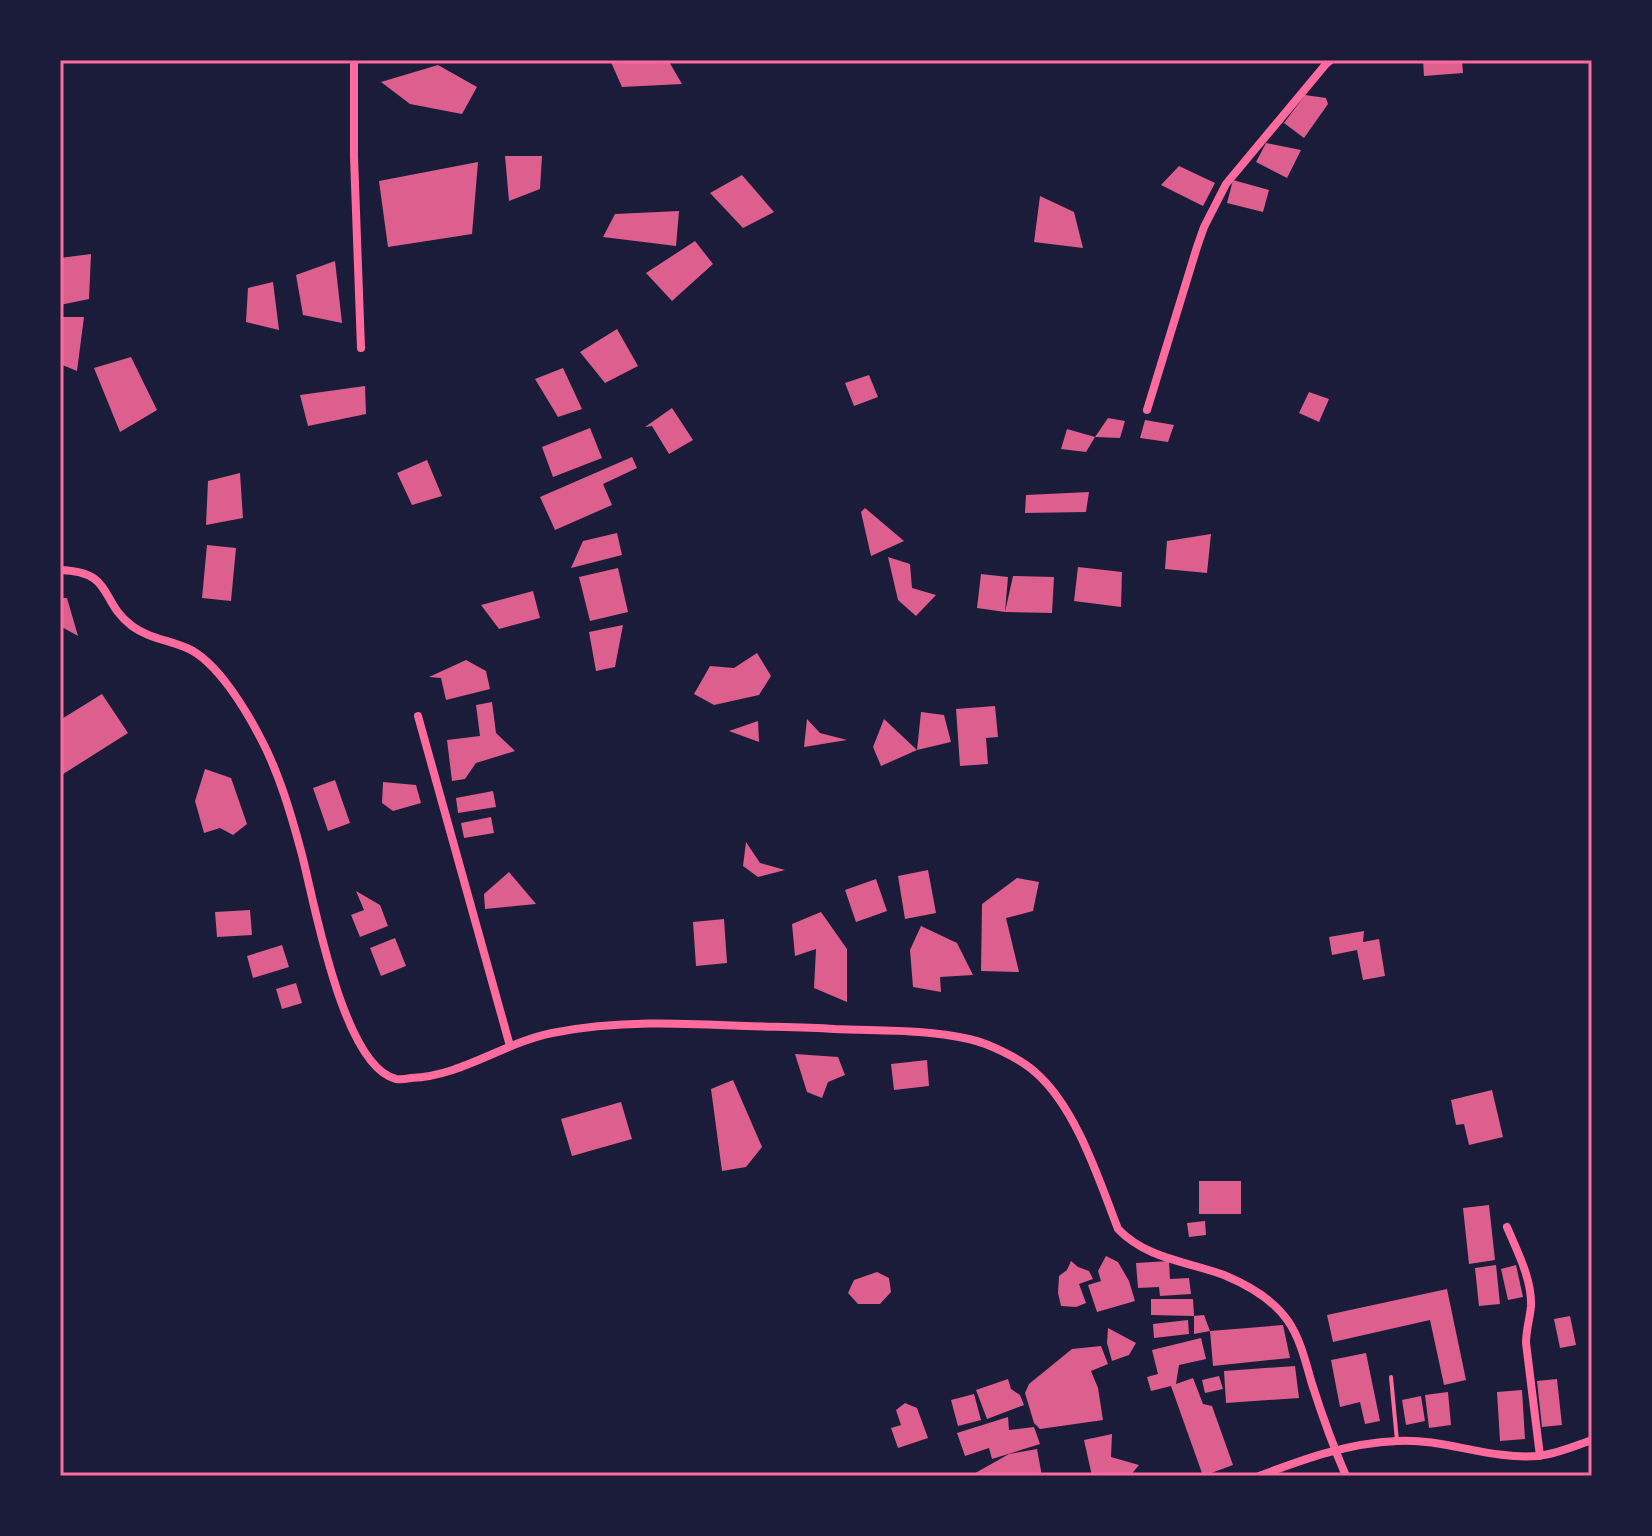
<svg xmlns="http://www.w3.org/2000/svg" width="1652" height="1536" viewBox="0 0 1652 1536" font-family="'DejaVu Sans',sans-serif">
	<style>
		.building { fill: #dd5f8e }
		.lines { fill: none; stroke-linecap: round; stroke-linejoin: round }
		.service { stroke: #ff6b9d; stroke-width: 4 }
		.minor { stroke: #ff6b9d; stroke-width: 8 }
		.neatline { fill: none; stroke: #ff6b9d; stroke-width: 3 }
	</style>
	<rect width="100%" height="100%" fill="#1b1b3a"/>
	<path class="building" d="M 610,60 L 668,60 L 682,84 L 622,87 Z
		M 1423,60 L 1462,60 L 1463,73 L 1424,76 Z
		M 438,65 L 477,87 L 462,114 L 410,104 L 381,82 Z
		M 1305,95 L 1326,98 L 1328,104 L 1304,138 L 1284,123 Z
		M 1266,143 L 1301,150 L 1287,178 L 1256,162 Z
		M 505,156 L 542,156 L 540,189 L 509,201 Z
		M 478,162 L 472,234 L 388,247 L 379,181 Z
		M 1179,166 L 1215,183 L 1203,206 L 1161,185 Z
		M 742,175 L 774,212 L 743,228 L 710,193 Z
		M 1233,180 L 1269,190 L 1263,212 L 1227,203 Z
		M 1040,196 L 1074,212 L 1083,248 L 1034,242 Z
		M 679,211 L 676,246 L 603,237 L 615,214 Z
		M 695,241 L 713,264 L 672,301 L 646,273 Z
		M 91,254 L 89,299 L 60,305 L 60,258 Z
		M 335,261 L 342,323 L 303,315 L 296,275 Z
		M 273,282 L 279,330 L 246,322 L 248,288 Z
		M 60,317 L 84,317 L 77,371 L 60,364 Z
		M 617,329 L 638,366 L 605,383 L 580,352 Z
		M 131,357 L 157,410 L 120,432 L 94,368 Z
		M 563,368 L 582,409 L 558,417 L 535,379 Z
		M 869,375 L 878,397 L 854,406 L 845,383 Z
		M 365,386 L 366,414 L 308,426 L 300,395 Z
		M 1309,392 L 1329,399 L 1319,422 L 1299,413 Z
		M 672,408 L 693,440 L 669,454 L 652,426 L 645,427 Z
		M 1108,418 L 1125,421 L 1120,438 L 1095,437 Z
		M 1145,420 L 1174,425 L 1168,442 L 1140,438 Z
		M 590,428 L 602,458 L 553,477 L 542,447 Z
		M 1067,429 L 1095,437 L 1086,452 L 1061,449 Z
		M 632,457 L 637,468 L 603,484 L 612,505 L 555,530 L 540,497 Z
		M 427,460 L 442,496 L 412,505 L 397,473 Z
		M 240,473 L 243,518 L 206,525 L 208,481 Z
		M 1089,492 L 1086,512 L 1025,513 L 1026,495 Z
		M 865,508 L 904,541 L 871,556 L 861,512 Z
		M 617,533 L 622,555 L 571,568 L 583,541 Z
		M 1211,534 L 1207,573 L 1165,569 L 1167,541 Z
		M 207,545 L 236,548 L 231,601 L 202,598 Z
		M 888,557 L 910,564 L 912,588 L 936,595 L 916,616 L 898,600 Z
		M 1078,567 L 1122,572 L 1121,607 L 1074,601 Z
		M 618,568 L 628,612 L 590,621 L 579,577 Z
		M 981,574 L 1008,577 L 1005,612 L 977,608 Z
		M 1013,576 L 1054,577 L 1052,613 L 1005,612 Z
		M 533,591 L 540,618 L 499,629 L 481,605 Z
		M 60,598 L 67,598 L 78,636 L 60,626 Z
		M 623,625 L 615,667 L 596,671 L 589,632 Z
		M 757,653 L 771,676 L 759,695 L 714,705 L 694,694 L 710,666 L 734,668 Z
		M 466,660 L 486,671 L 490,689 L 446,700 L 441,678 L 429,677 Z
		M 102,694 L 128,733 L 60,776 L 60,720 Z
		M 492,702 L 496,733 L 515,751 L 476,763 L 465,779 L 452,781 L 447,740 L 480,736 L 476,705 Z
		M 995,706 L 998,737 L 986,738 L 988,764 L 960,766 L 956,709 Z
		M 921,712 L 944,715 L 951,742 L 917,750 Z
		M 807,719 L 820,733 L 847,740 L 804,747 Z
		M 884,719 L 917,750 L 881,766 L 873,747 Z
		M 758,721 L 759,742 L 729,731 Z
		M 205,769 L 231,778 L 247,824 L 233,835 L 220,828 L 204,833 L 195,801 Z
		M 335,780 L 350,823 L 328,831 L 313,788 Z
		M 383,782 L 416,785 L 421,803 L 393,811 L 382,803 Z
		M 493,791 L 496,807 L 458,813 L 456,798 Z
		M 491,817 L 494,833 L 464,838 L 461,823 Z
		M 746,842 L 760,863 L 785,870 L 758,877 L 743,866 Z
		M 928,870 L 936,913 L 905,919 L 898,876 Z
		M 509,872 L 536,904 L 485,909 L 484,894 Z
		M 1017,878 L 1039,882 L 1033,911 L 1006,918 L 1019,972 L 981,971 L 982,904 Z
		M 876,879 L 887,911 L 856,922 L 845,890 Z
		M 356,891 L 380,905 L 388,926 L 360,937 L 351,915 L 364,910 Z
		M 250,910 L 252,935 L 217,937 L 215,912 Z
		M 821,912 L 847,949 L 847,1002 L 814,988 L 816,949 L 795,956 L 792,924 Z
		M 724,919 L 727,963 L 696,966 L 693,922 Z
		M 921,926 L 957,943 L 973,975 L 940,977 L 941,992 L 913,987 L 910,950 Z
		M 1364,931 L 1363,942 L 1379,939 L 1385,976 L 1363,980 L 1357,950 L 1332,955 L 1329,937 Z
		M 395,938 L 406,966 L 381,976 L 370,948 Z
		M 282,945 L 289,967 L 253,978 L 247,956 Z
		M 296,983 L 302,1003 L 282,1009 L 276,989 Z
		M 795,1054 L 838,1057 L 845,1075 L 828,1082 L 822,1098 L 807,1092 Z
		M 927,1060 L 929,1086 L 894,1090 L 891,1064 Z
		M 733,1080 L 762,1147 L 746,1167 L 722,1171 L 711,1089 Z
		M 1492,1090 L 1503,1137 L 1469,1145 L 1464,1124 L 1456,1125 L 1451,1100 Z
		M 621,1102 L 632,1139 L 572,1156 L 561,1119 Z
		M 1199,1181 L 1241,1181 L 1241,1214 L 1199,1214 Z
		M 1489,1205 L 1495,1260 L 1469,1264 L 1463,1208 Z
		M 1205,1221 L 1206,1235 L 1189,1237 L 1187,1223 Z
		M 1106,1256 L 1118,1262 L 1129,1281 L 1135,1301 L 1097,1312 L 1088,1285 L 1101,1281 L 1098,1271 Z
		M 1071,1261 L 1078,1267 L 1089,1271 L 1093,1279 L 1079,1284 L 1086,1303 L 1076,1307 L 1061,1306 L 1058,1293 L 1059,1276 L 1067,1270 Z
		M 1169,1261 L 1170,1279 L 1189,1278 L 1191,1294 L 1160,1296 L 1159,1287 L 1138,1288 L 1136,1263 Z
		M 1496,1265 L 1500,1304 L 1479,1306 L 1475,1268 Z
		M 1516,1265 L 1523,1297 L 1508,1300 L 1501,1269 Z
		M 877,1272 L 889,1278 L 891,1292 L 880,1304 L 858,1304 L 848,1293 L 854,1280 Z
		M 1447,1289 L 1466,1380 L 1444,1385 L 1430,1320 L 1333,1342 L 1327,1315 Z
		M 1151,1299 L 1193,1299 L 1194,1316 L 1151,1315 Z
		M 1204,1315 L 1210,1331 L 1283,1325 L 1290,1358 L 1213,1366 L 1210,1331 L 1194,1334 L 1194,1316 Z
		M 1570,1316 L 1576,1345 L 1560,1348 L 1554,1319 Z
		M 1188,1320 L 1189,1334 L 1154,1338 L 1153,1324 Z
		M 1108,1328 L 1136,1343 L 1129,1355 L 1112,1361 L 1107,1343 Z
		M 1201,1338 L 1206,1359 L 1179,1365 L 1176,1384 L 1193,1378 L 1203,1404 L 1212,1406 L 1233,1465 L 1203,1476 L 1171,1386 L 1151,1391 L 1147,1377 L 1158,1374 L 1152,1350 Z
		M 1101,1346 L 1108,1364 L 1091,1371 L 1098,1388 L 1103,1420 L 1040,1429 L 1034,1423 L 1025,1393 L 1029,1384 L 1072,1349 Z
		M 1366,1353 L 1380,1421 L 1365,1424 L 1360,1402 L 1340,1407 L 1331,1360 Z
		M 1295,1366 L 1299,1398 L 1226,1403 L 1224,1371 Z
		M 1219,1376 L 1223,1389 L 1205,1393 L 1202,1380 Z
		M 1008,1379 L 1011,1389 L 1020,1395 L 1024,1405 L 987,1419 L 976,1390 Z
		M 1557,1379 L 1562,1425 L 1542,1427 L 1537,1381 Z
		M 1522,1390 L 1525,1439 L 1500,1441 L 1497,1392 Z
		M 1448,1392 L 1451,1425 L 1429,1428 L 1425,1395 Z
		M 974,1394 L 981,1420 L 958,1426 L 951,1400 Z
		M 1421,1396 L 1425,1421 L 1406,1425 L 1402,1400 Z
		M 905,1403 L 917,1408 L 928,1438 L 898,1448 L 891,1428 L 901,1425 L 896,1410 Z
		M 1008,1417 L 1009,1430 L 1034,1427 L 1040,1444 L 992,1459 L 989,1448 L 965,1456 L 957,1433 Z
		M 1112,1434 L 1111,1457 L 1139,1465 L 1130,1476 L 1092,1476 L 1084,1440 Z
		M 1037,1449 L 1042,1476 L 970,1476 L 1009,1454 Z"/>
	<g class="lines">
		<path class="service" d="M 1391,1377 L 1397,1441"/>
		<path class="minor" d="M 354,60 L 354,157 L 361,348
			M 1147,410 L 1197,247 L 1204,227 L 1226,184 L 1326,64 L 1331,60
			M 60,570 C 115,572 98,600 132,626 C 148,638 168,640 187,648 C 217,661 246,710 261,739 C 279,773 291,814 301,851 C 314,899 342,1066 396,1079 C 401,1080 406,1079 411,1078 C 462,1076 503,1043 552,1033 C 616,1020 681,1023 746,1026 C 776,1027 805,1027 835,1029 C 880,1031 925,1029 969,1039 C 988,1043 1021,1059 1035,1072 C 1076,1107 1099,1180 1118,1229 C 1147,1259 1186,1261 1224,1275 C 1248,1285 1273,1299 1288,1321 C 1300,1338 1306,1363 1312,1384 C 1322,1415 1333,1446 1346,1476
			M 418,716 L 510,1046
			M 1507,1227 C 1517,1251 1532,1279 1531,1306 C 1530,1318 1526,1330 1526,1343 L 1540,1456
			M 1259,1476 C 1304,1459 1348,1443 1397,1441 C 1444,1438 1490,1460 1538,1456 C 1557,1454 1575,1446 1592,1440"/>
	</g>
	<rect width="1652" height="1536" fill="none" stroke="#1b1b3a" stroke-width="124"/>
	<rect x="62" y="62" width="1528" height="1412" class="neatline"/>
</svg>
